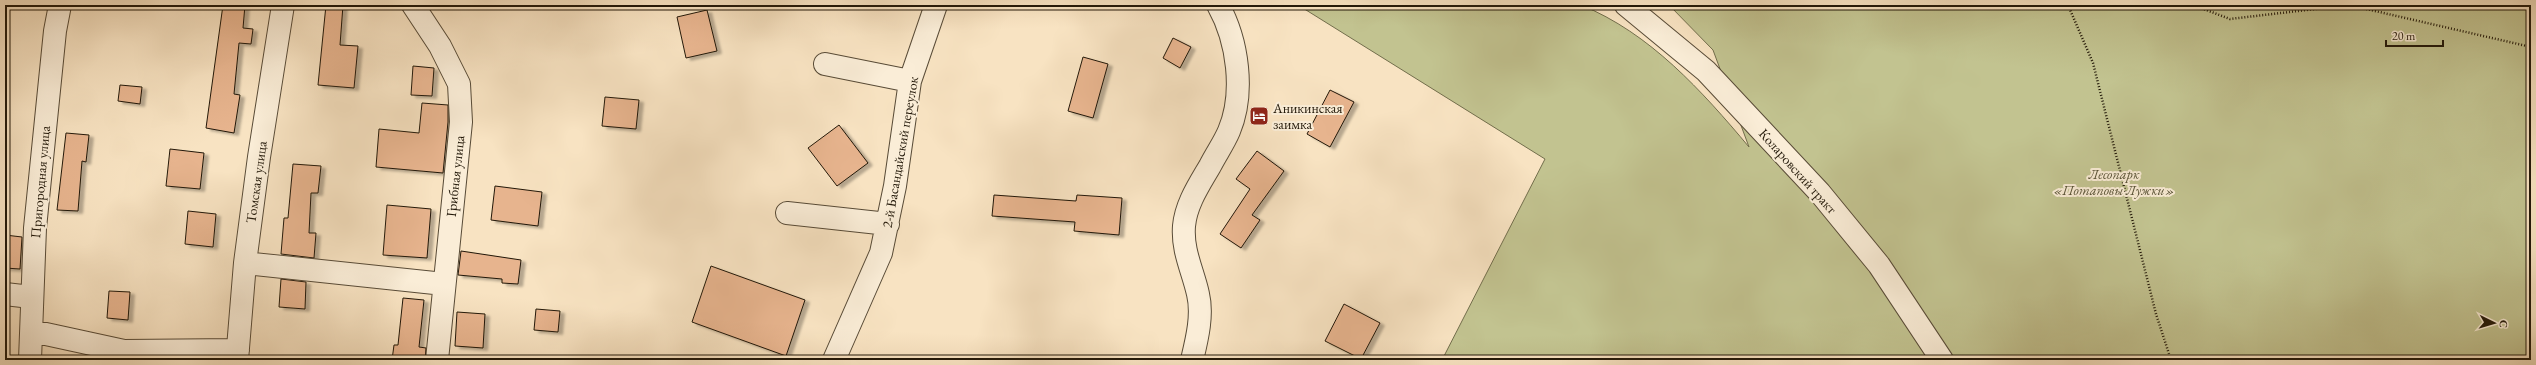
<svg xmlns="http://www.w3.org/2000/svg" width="2536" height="365" viewBox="0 0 2536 365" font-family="'EB Garamond',serif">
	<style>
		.green { fill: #c2c390; stroke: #726e4c }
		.building { fill: #e7b48e; stroke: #221809; filter: url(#shadow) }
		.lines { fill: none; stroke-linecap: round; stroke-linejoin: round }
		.minor-casing { stroke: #584b37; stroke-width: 24 }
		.path { stroke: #221809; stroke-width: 2.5; stroke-dasharray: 1 2; stroke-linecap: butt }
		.minor { stroke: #faedd7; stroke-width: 22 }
		.labels { text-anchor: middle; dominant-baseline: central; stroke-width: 4; stroke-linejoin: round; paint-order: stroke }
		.poi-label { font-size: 14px; fill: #221809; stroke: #faedd7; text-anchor: start }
		.street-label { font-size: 14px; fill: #221809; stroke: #faedd7 }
		.park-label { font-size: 14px; font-style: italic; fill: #5a5438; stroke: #faedd7 }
	</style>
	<defs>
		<filter id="shadow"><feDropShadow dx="4.5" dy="2.5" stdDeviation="1" flood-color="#0004"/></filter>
	</defs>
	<rect width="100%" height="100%" fill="#f8e3c2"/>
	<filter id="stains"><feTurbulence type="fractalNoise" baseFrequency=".005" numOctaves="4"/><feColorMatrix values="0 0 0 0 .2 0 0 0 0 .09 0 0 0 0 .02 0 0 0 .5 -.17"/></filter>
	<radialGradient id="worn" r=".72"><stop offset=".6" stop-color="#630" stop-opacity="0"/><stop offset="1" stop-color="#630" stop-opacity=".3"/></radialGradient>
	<path class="green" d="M 1298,5 L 1581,5 C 1650,33 1702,91 1749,147 L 1713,50 L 1669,5 L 2531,5 L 2531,360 L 1442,360 L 1545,159 Z"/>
	<path class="building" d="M 223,5 L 245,5 L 243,28 L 253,29 L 251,44 L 239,43 L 234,94 L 240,95 L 234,133 L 206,128 Z
		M 326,5 L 343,5 L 340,45 L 358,46 L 354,88 L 318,85 Z
		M 707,10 L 717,51 L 686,58 L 677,17 Z
		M 1173,38 L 1191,47 L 1180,68 L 1163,58 Z
		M 1083,57 L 1108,64 L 1093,118 L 1068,111 Z
		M 413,66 L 434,68 L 432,96 L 411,95 Z
		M 120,85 L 142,87 L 140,104 L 118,101 Z
		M 1330,90 L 1354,102 L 1330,147 L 1307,134 Z
		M 605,97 L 639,100 L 636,129 L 602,126 Z
		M 422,103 L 448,105 L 448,122 L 443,173 L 376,167 L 379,129 L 419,133 Z
		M 839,125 L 868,163 L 837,186 L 808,148 Z
		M 66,133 L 89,135 L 86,162 L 82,161 L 78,211 L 57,210 Z
		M 170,149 L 204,153 L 200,189 L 166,186 Z
		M 1257,151 L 1284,171 L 1252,215 L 1260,220 L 1241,248 L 1220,234 L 1250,189 L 1236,179 Z
		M 293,164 L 321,166 L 318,193 L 311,193 L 309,233 L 316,233 L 314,258 L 281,254 L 284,218 L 288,218 Z
		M 495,186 L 542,192 L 538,226 L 491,220 Z
		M 994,195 L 1076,201 L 1077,195 L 1122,198 L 1119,235 L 1074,231 L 1075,222 L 992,216 Z
		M 387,205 L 431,209 L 427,258 L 383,255 Z
		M 188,211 L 216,214 L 213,247 L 185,244 Z
		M 5,235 L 22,237 L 20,269 L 5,268 Z
		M 461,251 L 521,260 L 518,284 L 502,283 L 502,279 L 458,275 Z
		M 711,266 L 805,300 L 786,356 L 692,322 Z
		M 281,279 L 306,282 L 305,309 L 279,307 Z
		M 109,291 L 130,292 L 128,320 L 107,318 Z
		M 403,298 L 424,300 L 419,347 L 426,348 L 425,360 L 392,360 L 394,345 L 398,345 Z
		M 1344,304 L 1380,323 L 1361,359 L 1325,341 Z
		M 536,309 L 560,311 L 558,332 L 534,330 Z
		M 457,312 L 485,314 L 483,348 L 455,346 Z"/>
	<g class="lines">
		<g class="minor-casing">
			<path id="minor" d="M 413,5 L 440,46 L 459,84 L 461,122 L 437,360
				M 1626,5 L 1706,71 L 1820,193 L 1879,265 L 1942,360
				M 825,64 L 910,81
				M 787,213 L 888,224
				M 245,263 L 444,284
				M 5,294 L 31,297
				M 32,331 L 124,351 L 238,350
				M 30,360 L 35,228 L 55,31 L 60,5
				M 237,360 L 245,263 L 259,157 L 283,5
				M 834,360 L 881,253 L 895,186 L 910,81 L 936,5
				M 1192,360 C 1197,339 1203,315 1198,294 C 1193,271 1182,251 1184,226 C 1186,204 1199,185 1210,166 C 1216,154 1224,143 1229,131 C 1245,93 1238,41 1218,5"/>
		</g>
		<path class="path" d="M 2068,5 L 2093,63 L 2156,314 L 2171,360
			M 2193,5 L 2230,19 L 2349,5 L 2531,47"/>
		<use href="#minor" class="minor"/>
	</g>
	<defs>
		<g id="hotel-square" transform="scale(1)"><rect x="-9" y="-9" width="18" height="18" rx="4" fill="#8f2418" stroke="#faedd7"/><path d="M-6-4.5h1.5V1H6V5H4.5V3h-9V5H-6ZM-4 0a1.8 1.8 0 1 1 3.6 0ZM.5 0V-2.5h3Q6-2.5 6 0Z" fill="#fff"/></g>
	</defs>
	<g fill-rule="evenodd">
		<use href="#hotel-square" x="1259" y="116"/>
	</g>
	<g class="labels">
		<g class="poi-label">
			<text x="1273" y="108">Аникинская<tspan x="1273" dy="16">заимка</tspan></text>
		</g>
		<g class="street-label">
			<text transform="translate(900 152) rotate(-80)">2-й Басандайский переулок</text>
			<text transform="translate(1798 171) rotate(48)">Коларовский тракт</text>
			<text transform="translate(455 176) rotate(-84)">Грибная улица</text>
			<text transform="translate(40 182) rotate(-85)">Пригородная улица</text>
			<text transform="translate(256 182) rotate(-82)">Томская улица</text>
		</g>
		<g class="park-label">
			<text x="2114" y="174">Лесопарк<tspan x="2114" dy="16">«Потаповы Лужки»</tspan></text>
		</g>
	</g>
	<rect width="2536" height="365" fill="none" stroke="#f8e3c2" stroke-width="20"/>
	<rect x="6" y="6" width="2524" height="353" fill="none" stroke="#221809" stroke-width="2"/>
	<rect x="10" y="10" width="2516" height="345" fill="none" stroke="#221809"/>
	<g transform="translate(2494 323) rotate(95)" stroke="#faedd7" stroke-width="3" paint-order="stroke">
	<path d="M0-3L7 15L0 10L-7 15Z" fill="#221809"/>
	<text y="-6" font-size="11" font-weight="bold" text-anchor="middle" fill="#221809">С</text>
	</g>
	<path d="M2386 40v6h57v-6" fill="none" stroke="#221809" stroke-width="2"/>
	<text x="2392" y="40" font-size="12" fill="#221809" stroke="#faedd7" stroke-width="3" paint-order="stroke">20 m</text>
	<rect width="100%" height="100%" filter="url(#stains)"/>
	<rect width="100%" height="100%" fill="url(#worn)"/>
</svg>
